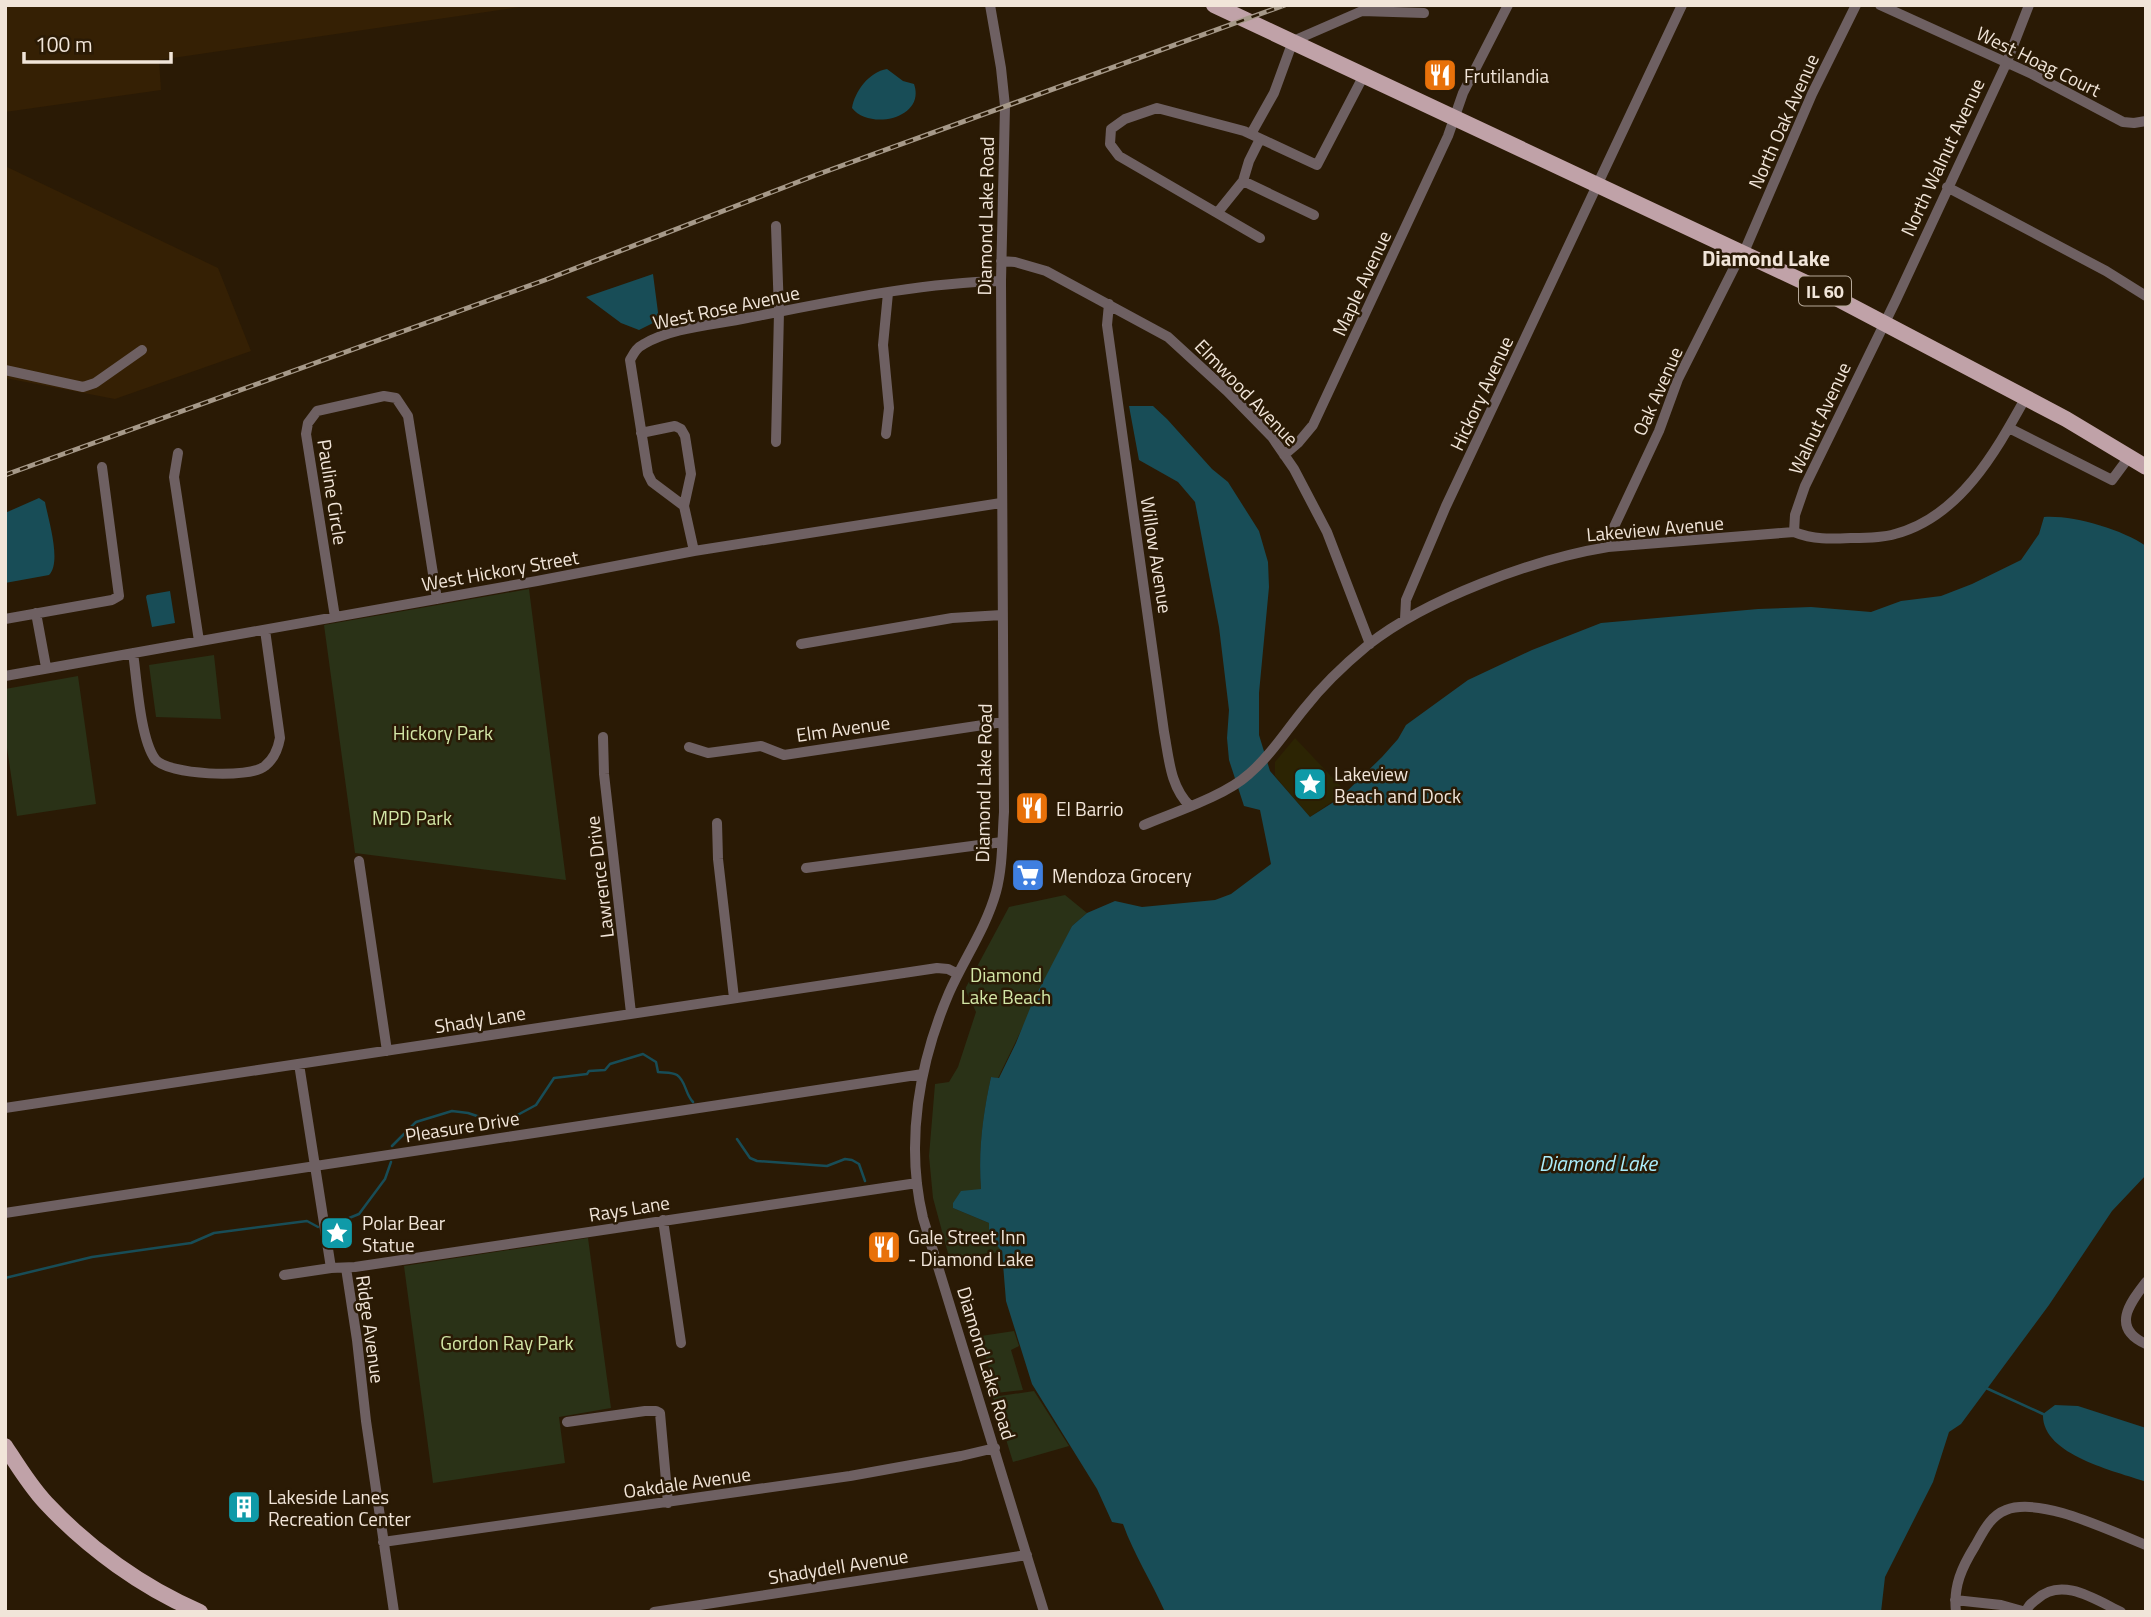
<svg xmlns="http://www.w3.org/2000/svg" width="2151" height="1617" viewBox="0 0 2151 1617" font-family="'Titillium Web',sans-serif">
	<style>
		.built { fill: #352004 }
		.green { fill: #2a3217 }
		.sand { fill: #2c2403 }
		.water { fill: #184d57 }
		.lines { fill: none; stroke-linecap: round; stroke-linejoin: round }
		.stream { stroke: #184d57; stroke-width: 2.5 }
		.street { stroke: #6e6062; stroke-width: 10 }
		.primary { stroke: #c0a2a8; stroke-width: 16 }
		.rail-casing { stroke: #a69989; stroke-width: 5 }
		.rail { stroke: #2a1a05; stroke-width: 2.5; stroke-dasharray: 8; stroke-linecap: butt }
		.labels { text-anchor: middle; dominant-baseline: central; stroke-width: 5; stroke-linejoin: round; paint-order: stroke }
		.shield { fill: #2a1a05; stroke: #b5a899; stroke-width: 2 }
		.shield-label { font-size: 18px; font-weight: bold; fill: #f1e5d9 }
		.street-label { font-size: 19px; fill: #f1e5d9; stroke: #2a1a05 }
		.poi-label { font-size: 19px; fill: #f1e5d9; stroke: #2a1a05; text-anchor: start }
		.park-label { font-size: 19px; fill: #d3e7a7; stroke: #2a1a05 }
		.neighbourhood-label { font-size: 21px; font-weight: bold; fill: #f1e5d9; stroke: #2a1a05 }
		.water-label { font-size: 21px; font-style: italic; fill: #aaedfb; stroke: #2a1a05 }
	</style>
	<rect width="100%" height="100%" fill="#2a1a05"/>
	<path class="built" d="M 5,5 L 533,5 L 159,60 L 161,90 L 5,112 Z
		M 5,166 L 218,268 L 251,351 L 115,399 L 5,378 Z"/>
	<path class="green" d="M 529,589 L 566,880 L 355,853 L 324,625 Z
		M 214,655 L 221,719 L 156,717 L 149,665 Z
		M 78,676 L 96,804 L 17,816 L 5,734 L 5,689 Z
		M 1065,895 L 1087,913 L 1072,926 L 998,1078 L 991,1077 C 983,1115 978,1151 981,1189 L 953,1203 L 953,1208 L 989,1223 L 989,1235 L 1002,1252 L 949,1257 L 933,1198 L 929,1156 L 935,1084 L 949,1082 L 958,1067 L 976,1012 L 965,989 L 1009,907 Z
		M 588,1238 L 611,1408 L 559,1417 L 565,1463 L 433,1483 L 404,1266 Z
		M 1014,1331 L 1019,1346 L 1011,1350 L 1023,1390 L 996,1393 L 984,1351 L 976,1352 L 975,1344 L 980,1343 L 981,1336 Z
		M 1034,1391 L 1069,1446 L 1013,1462 L 993,1397 Z"/>
	<path class="sand" d="M 1295,738 L 1346,792 L 1310,817 L 1275,776 L 1275,762 Z"/>
	<path class="water" d="M 887,69 L 903,81 L 914,84 C 926,118 870,131 852,108 C 855,91 869,72 887,69 Z
		M 653,274 L 659,320 L 639,330 L 621,323 L 586,297 Z
		M 1129,406 L 1153,406 L 1167,419 L 1212,469 L 1228,482 L 1259,531 L 1268,562 L 1269,587 L 1259,693 L 1259,735 L 1270,771 L 1310,817 L 1340,798 L 1382,757 L 1398,739 L 1406,725 L 1417,717 L 1468,680 L 1532,650 L 1601,623 L 1758,609 L 1811,607 L 1871,612 L 1901,601 L 1941,596 L 1972,584 L 2021,560 L 2039,534 L 2044,517 C 2073,515 2121,529 2146,546 L 2146,1175 L 2112,1211 L 2049,1305 L 1961,1424 L 1949,1432 L 1933,1482 L 1885,1577 L 1881,1612 L 1165,1612 C 1152,1582 1134,1555 1123,1524 L 1112,1522 L 1097,1489 L 1032,1384 L 1006,1301 L 1002,1252 L 989,1235 L 989,1223 L 953,1208 L 953,1203 L 961,1191 L 981,1189 C 978,1150 983,1114 991,1077 L 999,1078 L 1016,1043 L 1033,1001 L 1072,926 L 1087,913 L 1115,901 L 1142,907 L 1215,900 L 1231,894 L 1271,864 L 1260,810 L 1244,806 L 1229,760 L 1227,738 L 1229,710 L 1219,627 L 1195,502 L 1178,482 L 1139,460 Z
		M 39,498 L 45,502 C 48,519 62,562 49,575 L 5,583 L 5,513 Z
		M 170,591 L 175,623 L 152,627 L 146,597 L 147,595 Z
		M 2055,1405 L 2078,1406 L 2146,1428 L 2146,1482 C 2115,1471 2041,1455 2043,1414 Z"/>
	<g class="lines">
		<path class="stream" d="M 737,1139 L 750,1158 L 757,1161 L 827,1166 L 845,1159 L 852,1160 L 859,1164 L 865,1181
			M 392,1146 L 416,1122 L 452,1111 L 468,1113 L 501,1124 L 536,1105 L 554,1078 L 587,1074 L 589,1071 L 605,1070 L 610,1064 L 643,1054 L 656,1062 L 658,1072 C 663,1073 672,1072 677,1075 C 686,1081 685,1094 693,1102
			M 332,1225 L 359,1214 L 385,1179 L 391,1162
			M 5,1278 L 92,1257 L 191,1243 L 214,1233 L 307,1221 L 318,1227
			M 1986,1388 L 2043,1414"/>
		<path class="street" d="M 990,5 L 1001,68 L 1005,106 L 1001,281 L 1004,812 C 1002,839 1003,866 996,892 C 986,928 964,959 949,993 C 919,1063 905,1143 923,1218 L 1044,1612
			M 1880,5 L 2032,74 L 2123,122 L 2134,123 L 2146,121
			M 1251,134 L 1274,93 L 1293,41 L 1362,11 L 1424,13
			M 1243,181 L 1249,161 L 1260,139
			M 1947,187 L 2106,271 L 2146,296
			M 1218,212 L 1243,181 L 1314,215
			M 776,226 L 779,312 L 776,442
			M 1260,238 L 1119,156 L 1110,144 L 1111,129 L 1125,119 L 1157,108 L 1244,131 L 1317,165 L 1364,75
			M 1001,261 L 1015,262 L 1046,271 L 1168,337 L 1227,391 L 1272,437 L 1294,469 L 1327,532 L 1370,644
			M 1109,304 L 1107,325 L 1164,732 C 1169,758 1170,787 1190,806
			M 5,370 L 83,387 L 95,383 L 142,350
			M 2009,428 L 2112,480 L 2129,457
			M 641,433 L 675,426 L 681,429 L 685,436 L 691,474 L 684,506 L 694,551
			M 886,434 L 889,408 L 883,345 L 888,293
			M 178,453 L 174,477 L 199,641
			M 1284,455 L 1298,443 L 1313,425 L 1448,136 L 1463,93 L 1508,5
			M 684,506 L 652,482 L 648,474 L 630,360 C 634,353 636,348 644,344 C 673,327 714,325 747,318 C 831,302 916,283 1001,281
			M 1794,532 L 1795,515 L 1805,486 L 1896,300 L 2006,64 L 2029,5
			M 1608,547 L 1613,529 L 1659,431 L 1678,379 L 1736,264 L 1744,252 L 1812,94 L 1856,5
			M 36,613 L 46,667
			M 335,617 L 306,434 L 308,423 L 317,411 L 384,396 L 396,398 L 408,416 L 437,599
			M 5,619 L 112,600 L 119,596 L 102,467
			M 1405,619 L 1406,600 L 1446,506 L 1682,5
			M 801,644 L 952,618 L 1002,615
			M 133,653 C 137,680 140,738 155,759 C 167,775 250,779 265,766 C 274,759 278,749 280,738 L 265,630
			M 5,676 L 537,581 L 694,551 L 1001,503
			M 603,737 L 604,774 L 631,1013
			M 689,747 L 708,753 L 761,746 L 784,755 L 1003,722
			M 717,823 L 718,859 L 734,998
			M 1144,825 C 1175,812 1225,796 1249,774 C 1271,755 1286,731 1304,709 C 1322,686 1345,664 1368,645 C 1426,599 1534,559 1608,547 L 1794,532 C 1814,540 1831,539 1852,538 C 1866,538 1882,538 1895,534 C 1960,517 1996,451 2026,397
			M 359,861 L 387,1051
			M 806,868 L 1002,842
			M 299,1064 L 331,1268
			M 5,1108 L 937,968 L 948,969 L 958,974
			M 5,1213 L 923,1074
			M 663,1220 L 681,1343
			M 346,1268 L 357,1340 L 366,1421 L 394,1612
			M 284,1275 L 331,1268 L 355,1267 L 917,1183
			M 2146,1282 C 2129,1304 2111,1328 2146,1344
			M 567,1422 L 645,1411 L 656,1411 L 660,1413 L 668,1503
			M 383,1542 L 850,1476 L 961,1456 L 995,1448
			M 1955,1600 L 2001,1605 L 2026,1612
			M 654,1612 L 1027,1555
			M 1956,1612 C 1953,1586 1962,1567 1975,1546 C 1983,1532 1990,1516 2006,1510 C 2041,1496 2112,1532 2146,1545
			M 2026,1612 C 2028,1605 2032,1603 2037,1599 C 2062,1576 2096,1600 2121,1612"/>
		<path class="primary" d="M 1214,5 L 1819,289 L 2066,419 L 2146,467
			M 5,1446 C 18,1466 30,1486 46,1503 C 88,1548 143,1588 200,1612"/>
		<g class="rail-casing">
			<path id="rail" d="M 5,475 L 545,280 L 816,175 L 1285,5"/>
		</g>
		<use href="#rail" class="rail"/>
	</g>
	<defs>
		<g id="restaurant-square" transform="scale(1.75)"><rect x="-9" y="-9" width="18" height="18" rx="4" fill="#e8710a" stroke="#2a1a05"/><path d="M-5-6h1v4h1v-4h1v4h1v-4h1v5L-1.5 .5V6h-2V.5L-5-1ZM5-6V6H3V1.5H1.5Q1.5-4 5-6Z" fill="#fff"/></g>
		<g id="sight-square" transform="scale(1.75)"><rect x="-9" y="-9" width="18" height="18" rx="4" fill="#0f9aa8" stroke="#2a1a05"/><path d="M0-6L1.8-2.2L6-1.7L2.9 1.2L3.7 5.4L0 3.3L-3.7 5.4L-2.9 1.2L-6-1.7L-1.8-2.2Z" fill="#fff"/></g>
		<g id="supermarket-square" transform="scale(1.75)"><rect x="-9" y="-9" width="18" height="18" rx="4" fill="#3f7fe0" stroke="#2a1a05"/><path d="M-6-5.5h2.5l.6 2H6L4.5 2H-2.5L-4.4-4H-6ZM-1.5 3.2a1.3 1.3 0 1 0 .1 0ZM3 3.2a1.3 1.3 0 1 0 .1 0Z" fill="#fff"/></g>
		<g id="building-square" transform="scale(1.75)"><rect x="-9" y="-9" width="18" height="18" rx="4" fill="#0f9aa8" stroke="#2a1a05"/><path d="M-4-6H4V6H1V3H-1V6H-4ZM-2.5-4.3h1.7v1.8h-1.7ZM.8-4.3h1.7v1.8H.8ZM-2.5-1h1.7V.8h-1.7ZM.8-1h1.7V.8H.8Z" fill="#fff"/></g>
	</defs>
	<g fill-rule="evenodd">
		<use href="#restaurant-square" x="1440" y="75"/>
		<use href="#sight-square" x="1310" y="784"/>
		<use href="#restaurant-square" x="1032" y="808"/>
		<use href="#supermarket-square" x="1028" y="875"/>
		<use href="#sight-square" x="337" y="1233"/>
		<use href="#restaurant-square" x="884" y="1247"/>
		<use href="#building-square" x="244" y="1507"/>
	</g>
	<g class="labels">
		<rect class="shield" x="1799" y="276.5" width="52" height="29" rx="5"/>
		<g class="shield-label">
			<text x="1825" y="291">IL 60</text>
		</g>
		<g class="street-label">
			<text transform="translate(2039 61) rotate(26)">West Hoag Court</text>
			<text transform="translate(1783 121) rotate(-66)">North Oak Avenue</text>
			<text transform="translate(1942 157) rotate(-65)">North Walnut Avenue</text>
			<text transform="translate(985 216) rotate(-89)">Diamond Lake Road</text>
			<text transform="translate(1361 283) rotate(-65)">Maple Avenue</text>
			<text transform="translate(726 307) rotate(-12)">West Rose Avenue</text>
			<text transform="translate(1657 391) rotate(-66)">Oak Avenue</text>
			<text transform="translate(1247 392) rotate(46)">Elmwood Avenue</text>
			<text transform="translate(1481 393) rotate(-65)">Hickory Avenue</text>
			<text transform="translate(1819 418) rotate(-65)">Walnut Avenue</text>
			<text transform="translate(333 492) rotate(81)">Pauline Circle</text>
			<text transform="translate(1655 528) rotate(-5)">Lakeview Avenue</text>
			<text transform="translate(1157 555) rotate(81)">Willow Avenue</text>
			<text transform="translate(500 570) rotate(-10)">West Hickory Street</text>
			<text transform="translate(843 728) rotate(-8)">Elm Avenue</text>
			<text transform="translate(983 783) rotate(-89)">Diamond Lake Road</text>
			<text transform="translate(599 877) rotate(-97)">Lawrence Drive</text>
			<text transform="translate(480 1019) rotate(-9)">Shady Lane</text>
			<text transform="translate(462 1126) rotate(-9)">Pleasure Drive</text>
			<text transform="translate(629 1208) rotate(-9)">Rays Lane</text>
			<text transform="translate(371 1329) rotate(82)">Ridge Avenue</text>
			<text transform="translate(987 1363) rotate(73)">Diamond Lake Road</text>
			<text transform="translate(687 1482) rotate(-8)">Oakdale Avenue</text>
			<text transform="translate(838 1566) rotate(-9)">Shadydell Avenue</text>
		</g>
		<g class="poi-label">
			<text x="1464" y="75">Frutilandia</text>
			<text x="1334" y="773">Lakeview<tspan x="1334" dy="22">Beach and Dock</tspan></text>
			<text x="1056" y="808">El Barrio</text>
			<text x="1052" y="875">Mendoza Grocery</text>
			<text x="362" y="1222">Polar Bear<tspan x="362" dy="22">Statue</tspan></text>
			<text x="908" y="1236">Gale Street Inn<tspan x="908" dy="22">- Diamond Lake</tspan></text>
			<text x="268" y="1496">Lakeside Lanes<tspan x="268" dy="22">Recreation Center</tspan></text>
		</g>
		<g class="park-label">
			<text x="443" y="732">Hickory Park</text>
			<text x="412" y="817">MPD Park</text>
			<text x="1006" y="974">Diamond<tspan x="1006" dy="22">Lake Beach</tspan></text>
			<text x="507" y="1342">Gordon Ray Park</text>
		</g>
		<g class="neighbourhood-label">
			<text x="1766" y="258">Diamond Lake</text>
		</g>
		<g class="water-label">
			<text x="1598" y="1163">Diamond Lake</text>
		</g>
	</g>
	<rect width="2151" height="1617" fill="none" stroke="#f1e5d9" stroke-width="14"/>
	<path d="M24 52v10h147v-10" fill="none" stroke="#f1e5d9" stroke-width="3.5"/>
	<text x="35" y="52" font-size="21" fill="#f1e5d9" stroke="#2a1a05" stroke-width="5" paint-order="stroke">100 m</text>
</svg>
